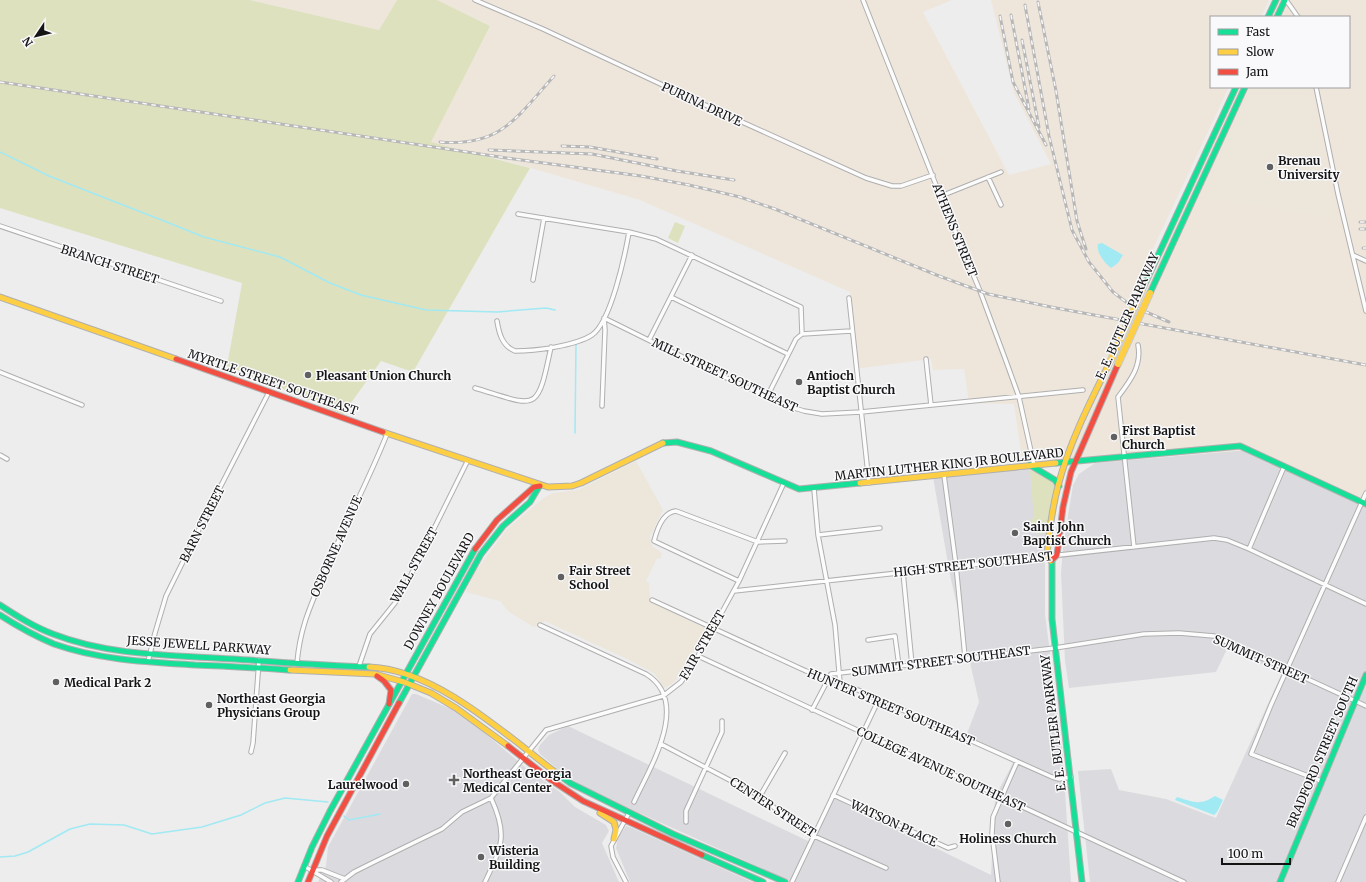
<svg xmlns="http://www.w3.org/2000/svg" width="1366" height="882" viewBox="0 0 1366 882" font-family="Merriweather,serif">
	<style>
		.built { fill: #dbdbdf }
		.industrial { fill: #eee6db }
		.education { fill: #ece6db }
		.green { fill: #dee1be }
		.water { fill: #a1e9f3 }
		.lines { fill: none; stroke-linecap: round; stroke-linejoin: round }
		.stream { stroke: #a1e9f3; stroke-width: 1.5 }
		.street-casing { stroke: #afafb0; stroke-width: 5.5 }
		.fast-casing { stroke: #afafb0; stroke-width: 7 }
		.slow-casing { stroke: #afafb0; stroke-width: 7 }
		.jam-casing { stroke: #afafb0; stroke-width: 7 }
		.street { stroke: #fcfcfc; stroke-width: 3.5 }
		.fast { stroke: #16e098; stroke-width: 5 }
		.slow { stroke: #ffcf43; stroke-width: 5 }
		.jam { stroke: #f24e42; stroke-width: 5 }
		.rail-casing { stroke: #b7b7b7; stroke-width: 3 }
		.rail { stroke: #f9f9fb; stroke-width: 1.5; stroke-dasharray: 4.5; stroke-linecap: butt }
		.slow-bridge-casing { stroke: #cacaca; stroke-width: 8; stroke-linecap: butt }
		.slow-bridge { stroke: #ffcf43; stroke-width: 6 }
		.poi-dot { fill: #606061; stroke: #f9f9fb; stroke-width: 1.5 }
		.labels { text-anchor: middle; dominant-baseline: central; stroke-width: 3; stroke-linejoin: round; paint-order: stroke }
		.street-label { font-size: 12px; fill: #141415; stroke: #f9f9fb }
		.poi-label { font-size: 12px; font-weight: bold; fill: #141415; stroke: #f9f9fb; text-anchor: start }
	</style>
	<rect width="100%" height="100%" fill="#ededed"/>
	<path class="built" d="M 1248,450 L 1366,506 L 1366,882 L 1090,882 L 1078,771 L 1111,769 L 1119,790 L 1166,799 L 1216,818 L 1282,673 L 1227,649 L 1216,672 L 1069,688 L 1065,661 L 1061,573 L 1063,548 L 1073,485 L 1079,474 L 1095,463 Z
		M 1030,466 L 1053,484 L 1045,540 L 1045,614 L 1062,746 L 1071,882 L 792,882 L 635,811 L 584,786 L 563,774 L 540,754 L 538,750 L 540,745 L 549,735 L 568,726 L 810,842 L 831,797 L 991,875 L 995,797 L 1013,763 L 965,739 L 979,702 L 950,575 L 933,477 Z
		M 412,694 L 416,694 L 456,711 L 473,723 L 526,768 L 560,792 L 575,807 L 606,825 L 609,831 L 602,843 L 619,882 L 318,882 L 326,866 L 328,847 Z
		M 626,826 L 632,828 L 752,882 L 630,882 L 616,848 L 618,838 Z"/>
	<path class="industrial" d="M 250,0 L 397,0 L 379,30 Z
		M 437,0 L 952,0 L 923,12 L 1009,175 L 1051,164 L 1014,93 L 991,0 L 1269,0 L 1261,17 L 1211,17 L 1211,87 L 1229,87 L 1127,304 L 1135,312 L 1240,87 L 1349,87 L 1349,17 L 1271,17 L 1278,0 L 1366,0 L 1366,506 L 1248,450 L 1023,467 L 1014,404 L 969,403 L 964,369 L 933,370 L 931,359 L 855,369 L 850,292 L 640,200 L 500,159 L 430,142 L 490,26 Z"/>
	<path class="education" d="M 1251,87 L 1307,87 L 1336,219 L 1210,198 L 1209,181 Z
		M 636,461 L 663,510 L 650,536 L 652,546 L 662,553 L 660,559 L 657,558 L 646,581 L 649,583 L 650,602 L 704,627 L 705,630 L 682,673 L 672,684 L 664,688 L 654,673 L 625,658 L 545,621 L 534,627 L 509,612 L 500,601 L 466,592 L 475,572 L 507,529 L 545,497 L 554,493 L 578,490 Z"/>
	<path class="green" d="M 0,0 L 250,0 L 379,30 L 397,0 L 437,0 L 490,26 L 431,142 L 530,168 L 413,372 L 381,361 L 343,414 L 227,366 L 242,283 L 0,208 Z
		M 675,222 L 685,226 L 678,243 L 668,238 Z
		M 1030,470 L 1050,480 L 1055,486 L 1047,533 L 1037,534 L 1036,530 L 1032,529 L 1031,519 L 1034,518 Z"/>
	<path class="water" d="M 1102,243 L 1123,255 L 1118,263 L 1111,268 C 1105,263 1096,253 1098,244 Z
		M 1215,796 L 1223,800 L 1217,812 L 1214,815 L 1175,800 L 1177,797 C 1193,802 1200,806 1215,796 Z"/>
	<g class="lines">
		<path class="stream" d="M 0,152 L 49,176 L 164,221 L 204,237 L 280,257 L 330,283 L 361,295 L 426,310 L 497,312 L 546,308 L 555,310
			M 575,433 L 576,343
			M 344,816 L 349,820 L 380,814
			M 0,857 L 15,856 L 28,852 L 70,829 L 90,824 L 124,825 L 152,834 L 202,827 L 241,815 L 265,803 L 285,798 L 328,802"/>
		<g class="street-casing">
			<path id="street" d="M 475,0 L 543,29 L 731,117 L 866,178 L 892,186 L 901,186 L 933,175
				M 863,0 L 936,185 L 980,291 L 1006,361 L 1019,397 L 1034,465
				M 1286,0 L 1298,17
				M 1316,87 L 1338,194 L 1366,311
				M 988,177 L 1001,205
				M 941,196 L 1001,172
				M 518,214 L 629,232 L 656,239 L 801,307 L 802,334 L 796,339 L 767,397
				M 0,226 L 221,301
				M 1353,255 L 1366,261
				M 533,280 L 544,218
				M 671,297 L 788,354
				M 849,298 L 869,483
				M 604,318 L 707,369 L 788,406 L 804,411 L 822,414 L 861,412 L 1083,390
				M 497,321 C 499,333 502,346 515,351 C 535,351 575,346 592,335 C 611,322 625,255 629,232
				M 802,334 L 851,331
				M 649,340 L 692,255
				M 926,359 L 931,405
				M 0,372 L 82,405
				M 475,388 C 538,407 537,414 551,347
				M 602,406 L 605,330 L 604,318
				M 0,455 L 7,459
				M 944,475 L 956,565 L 965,657
				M 814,489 L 818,535 L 835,625 L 840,683
				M 818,535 L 880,528
				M 1134,547 L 1118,397 C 1130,381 1142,366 1138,345
				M 1249,549 L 1284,467
				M 903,572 L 912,665
				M 739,581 L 654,541 C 657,529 663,512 676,511 L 758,542 L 785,541
				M 734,591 L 1214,538 L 1227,540 L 1249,549 L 1366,604
				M 652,600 L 806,671 L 849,686 L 1052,777 L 1059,779 L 1071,777
				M 540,625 L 646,674 C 692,702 649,769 634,802
				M 868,640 L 895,636 L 899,666
				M 698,656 L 1184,882
				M 148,662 L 155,633 L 166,596 L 209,509 L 269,392
				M 297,663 C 300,628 310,607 323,576 C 343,528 368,482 387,434
				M 359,666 L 370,634 L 395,603 L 411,575 L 467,462
				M 812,710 L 831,674 L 1055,648 L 1144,634 L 1179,633 L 1214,636 L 1366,706
				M 661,744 L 760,796 L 793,823 L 814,836 L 886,868
				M 251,752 L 253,743 L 259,660
				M 1321,781 L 1251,754 L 1271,705 L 1366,493
				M 833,795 L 948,848 L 955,846
				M 760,796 L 785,753
				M 686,822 L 686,811 L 722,732 L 722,721
				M 304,866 L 331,882
				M 312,870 L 322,870 L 345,879
				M 341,882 L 354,872 L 372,863 L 442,829 L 462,812 L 491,798 L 546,730 L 663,696 L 681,682 L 693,665 L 739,581 L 783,485
				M 485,882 C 502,846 508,835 491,798
				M 626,882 L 613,857 L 611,846 L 629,813
				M 792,882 L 879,699
				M 998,882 L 992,834 L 993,817 L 1017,762
				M 1338,882 L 1366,817"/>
		</g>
		<g class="fast-casing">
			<path id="fast" d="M 1268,17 L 1276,0
				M 1277,17 L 1285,0
				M 1142,290 L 1236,87
				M 1150,293 L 1245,87
				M 663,443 L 677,442 L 711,451 L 799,489 L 860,483
				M 1056,463 L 1240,446 L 1366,504
				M 1030,465 L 1055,480 L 1059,486
				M 1052,560 L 1052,619 L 1082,882
				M 0,605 C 17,616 34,627 53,634 C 109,656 173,655 233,659 C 278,662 323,666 369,667
				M 0,615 C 17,626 35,636 54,644 C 99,660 148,662 195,665 C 227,666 258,668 290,670
				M 399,703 L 481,554 L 503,526 L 530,502 L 540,485
				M 555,772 L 570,783 L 673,834 L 785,882
				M 702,855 L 763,882
				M 298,882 L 312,847 L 330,811 L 475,549
				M 1280,882 L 1366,675"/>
		</g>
		<g class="slow-casing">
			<path id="slow" d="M 0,297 L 176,359
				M 383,432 L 548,487 L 572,486 L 581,483 L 663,443
				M 860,483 L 1056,463
				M 1051,561 L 1047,556 C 1049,533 1052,509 1058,486 C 1069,443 1090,402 1110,362
				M 369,667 C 435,669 505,734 555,772
				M 290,670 L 375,674 L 404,682 L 431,693 L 456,708 L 508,746
				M 600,813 L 614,822 L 616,830 L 614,839"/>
		</g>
		<g class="jam-casing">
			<path id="jam" d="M 176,359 L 383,432
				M 475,549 L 497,520 L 534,487 L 540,486
				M 1052,560 L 1057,555 L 1063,507 L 1071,472 L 1118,364
				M 377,676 L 384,681 L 391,690 L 389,704
				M 508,746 L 551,780 L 583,801 L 702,855
				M 308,882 L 327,836 L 399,703"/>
		</g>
		<use href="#street" class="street"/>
		<use href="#fast" class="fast"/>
		<use href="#slow" class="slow"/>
		<use href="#jam" class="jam"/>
		<g class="rail-casing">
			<path id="rail" d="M 1038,2 L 1056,91 L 1077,221 L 1086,249
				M 1025,5 L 1049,136 L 1072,230 L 1089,262 L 1113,292 L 1130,305 L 1169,322
				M 1011,15 L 1029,109
				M 1000,16 L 1013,82 L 1046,145
				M 1022,40 L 1039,127
				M 0,82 L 514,159 L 641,176 L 689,185 L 740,197 L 775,209 L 939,276 L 988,294 L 1056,308 L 1366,365
				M 440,142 C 501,147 517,117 554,76
				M 562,146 L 590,147 L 657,159
				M 489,150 L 592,154 L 677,171 L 734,180
				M 1360,222 L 1366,222
				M 1360,229 L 1366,229
				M 1363,248 L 1366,248"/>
		</g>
		<use href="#rail" class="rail"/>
		<g class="slow-bridge-casing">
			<path id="slow-bridge" d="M 1110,362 L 1142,290
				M 1118,364 L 1150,293"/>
		</g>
		<use href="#slow-bridge" class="slow-bridge"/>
	</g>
	<g class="poi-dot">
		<circle cx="1270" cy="167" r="4"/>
		<circle cx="308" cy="375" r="4"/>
		<circle cx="799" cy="382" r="4"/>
		<circle cx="1114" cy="437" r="4"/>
		<circle cx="1015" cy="533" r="4"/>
		<circle cx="561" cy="577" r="4"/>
		<circle cx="56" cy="682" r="4"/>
		<circle cx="209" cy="705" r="4"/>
		<path d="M452 774h4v4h4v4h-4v4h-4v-4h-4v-4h4z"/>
		<circle cx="406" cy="784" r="4"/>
		<circle cx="1008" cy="824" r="4"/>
		<circle cx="481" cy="857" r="4"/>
	</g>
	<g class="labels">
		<g class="street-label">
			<text transform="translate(702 104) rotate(25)">PURINA DRIVE</text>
			<text transform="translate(955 230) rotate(68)">ATHENS STREET</text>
			<text transform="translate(110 264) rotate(18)">BRANCH STREET</text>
			<text transform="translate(1127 316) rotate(-66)">E. E. BUTLER PARKWAY</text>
			<text transform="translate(725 375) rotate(25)">MILL STREET SOUTHEAST</text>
			<text transform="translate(273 382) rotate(19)">MYRTLE STREET SOUTHEAST</text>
			<text transform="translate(949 464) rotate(-6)">MARTIN LUTHER KING JR BOULEVARD</text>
			<text transform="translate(202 524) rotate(-63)">BARN STREET</text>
			<text transform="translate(336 546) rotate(-66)">OSBORNE AVENUE</text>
			<text transform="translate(973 564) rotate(-6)">HIGH STREET SOUTHEAST</text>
			<text transform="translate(414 565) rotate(-61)">WALL STREET</text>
			<text transform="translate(439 591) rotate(-61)">DOWNEY BOULEVARD</text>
			<text transform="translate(199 645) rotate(4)">JESSE JEWELL PARKWAY</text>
			<text transform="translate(702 645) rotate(-60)">FAIR STREET</text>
			<text transform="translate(1261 659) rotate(24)">SUMMIT STREET</text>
			<text transform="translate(941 661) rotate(-7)">SUMMIT STREET SOUTHEAST</text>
			<text transform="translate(891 707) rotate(23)">HUNTER STREET SOUTHEAST</text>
			<text transform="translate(1053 723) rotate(-97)">E. E. BUTLER PARKWAY</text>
			<text transform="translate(1322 752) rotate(-67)">BRADFORD STREET SOUTH</text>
			<text transform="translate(941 769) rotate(25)">COLLEGE AVENUE SOUTHEAST</text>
			<text transform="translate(773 807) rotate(33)">CENTER STREET</text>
			<text transform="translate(894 823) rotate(25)">WATSON PLACE</text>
		</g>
		<g class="poi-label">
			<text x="1278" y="160">Brenau<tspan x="1278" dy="14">University</tspan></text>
			<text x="316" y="375">Pleasant Union Church</text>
			<text x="807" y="375">Antioch<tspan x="807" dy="14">Baptist Church</tspan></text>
			<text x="1122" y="430">First Baptist<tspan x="1122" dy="14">Church</tspan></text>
			<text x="1023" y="526">Saint John<tspan x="1023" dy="14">Baptist Church</tspan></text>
			<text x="569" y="570">Fair Street<tspan x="569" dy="14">School</tspan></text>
			<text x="64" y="682">Medical Park 2</text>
			<text x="217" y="698">Northeast Georgia<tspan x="217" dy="14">Physicians Group</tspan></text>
			<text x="463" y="773">Northeast Georgia<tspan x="463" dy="14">Medical Center</tspan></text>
			<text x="398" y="784" text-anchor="end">Laurelwood</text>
			<text x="1008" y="838" text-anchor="middle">Holiness Church</text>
			<text x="489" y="850">Wisteria<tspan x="489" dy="14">Building</tspan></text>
		</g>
	</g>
	<rect x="1210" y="16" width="140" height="72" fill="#f9f9fb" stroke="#9d9d9f"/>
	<rect x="1218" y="29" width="20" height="6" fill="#16e098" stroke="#9d9d9f"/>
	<text x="1246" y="36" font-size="12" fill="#141415">Fast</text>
	<rect x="1218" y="49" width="20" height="6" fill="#ffcf43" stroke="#9d9d9f"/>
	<text x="1246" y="56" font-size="12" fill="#141415">Slow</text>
	<rect x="1218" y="69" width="20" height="6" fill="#f24e42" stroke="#9d9d9f"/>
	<text x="1246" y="76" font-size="12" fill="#141415">Jam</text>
	<g transform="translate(36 36) rotate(235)" stroke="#f9f9fb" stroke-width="3" paint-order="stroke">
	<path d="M0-3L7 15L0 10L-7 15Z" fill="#141415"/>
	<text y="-6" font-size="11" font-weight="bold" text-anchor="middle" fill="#141415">N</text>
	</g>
	<path d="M1222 858v6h68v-6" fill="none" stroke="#141415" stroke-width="2"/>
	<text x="1228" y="858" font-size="12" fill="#141415" stroke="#f9f9fb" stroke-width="3" paint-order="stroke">100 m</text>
</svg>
